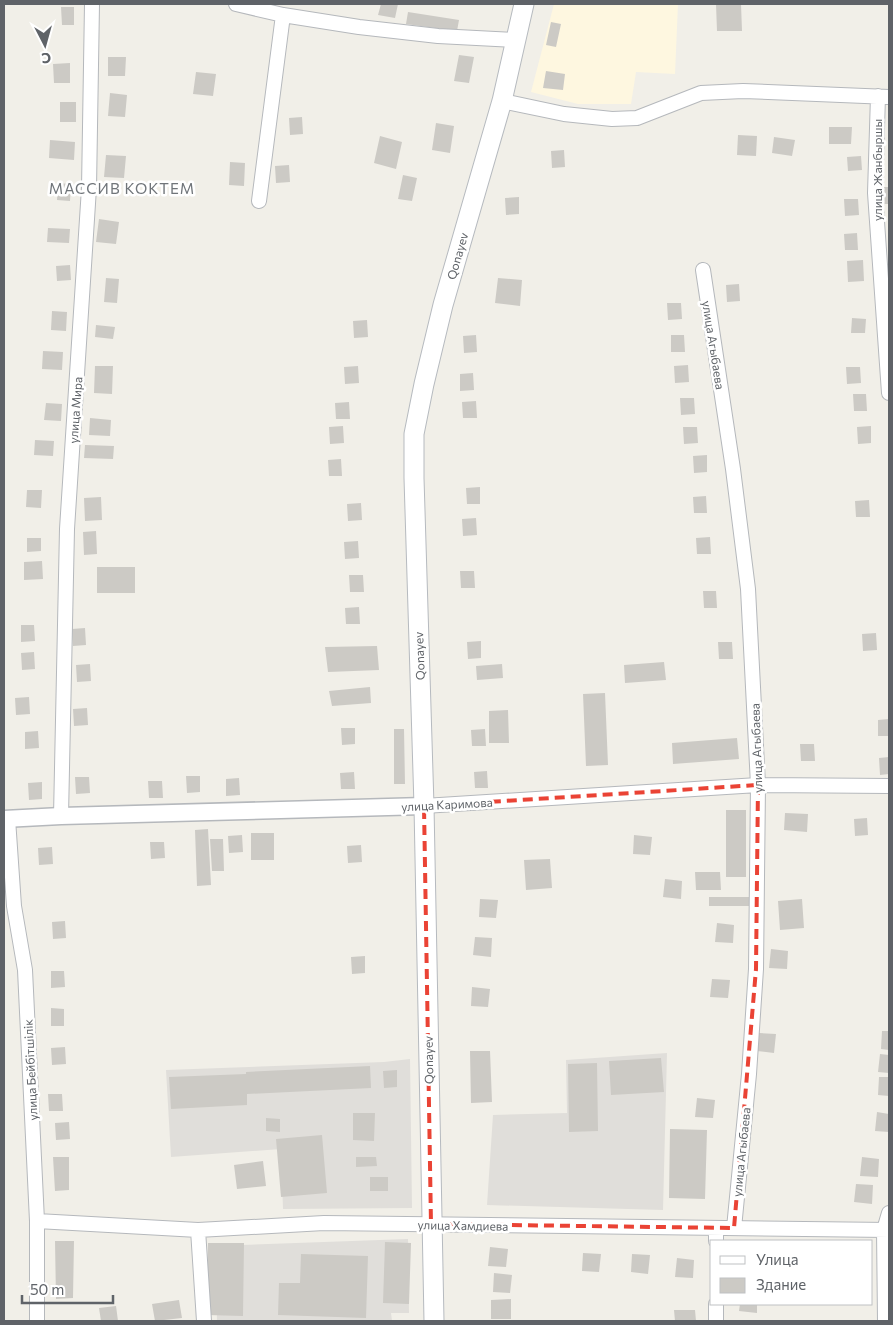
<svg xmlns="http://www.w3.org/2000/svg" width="893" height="1325" viewBox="0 0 893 1325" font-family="Commissioner,sans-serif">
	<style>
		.commercial { fill: #fef7e0 }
		.industrial { fill: #e0deda }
		.building { fill: #cccac5 }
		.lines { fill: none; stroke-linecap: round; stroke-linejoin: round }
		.minor-casing { stroke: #b5b8bc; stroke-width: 16 }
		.tertiary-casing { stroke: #b5b8bc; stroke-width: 19 }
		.secondary-casing { stroke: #b6babf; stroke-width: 21 }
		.minor { stroke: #fff; stroke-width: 14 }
		.tertiary { stroke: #fff; stroke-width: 16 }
		.secondary { stroke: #fff; stroke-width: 19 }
		.marked { fill: none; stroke: #ea4335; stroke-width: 4; stroke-dasharray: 10 6; stroke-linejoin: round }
		.labels { text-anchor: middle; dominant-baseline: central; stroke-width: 5; stroke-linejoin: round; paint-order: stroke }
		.street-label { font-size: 12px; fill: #5f6368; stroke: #fff }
		.quarter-label { font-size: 15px; letter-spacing: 1px; fill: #70757a; stroke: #fff }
	</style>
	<rect width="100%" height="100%" fill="#f1efe8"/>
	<path class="commercial" d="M 554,4 L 678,4 L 675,74 L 636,72 L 631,104 L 578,104 L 531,92 Z"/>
	<path class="industrial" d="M 667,1053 L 663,1210 L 487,1205 L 493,1115 L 567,1113 L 566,1060 Z
		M 410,1059 L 412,1208 L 283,1209 L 281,1149 L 171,1157 L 166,1070 L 384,1062 Z
		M 408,1239 L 409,1313 L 391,1313 L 392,1321 L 217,1321 L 215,1246 Z"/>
	<path class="building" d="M 381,4 L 398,4 L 395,18 L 378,15 Z
		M 716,4 L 741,4 L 742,31 L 717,31 Z
		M 61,7 L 74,7 L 74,25 L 62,25 Z
		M 408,12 L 459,20 L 457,31 L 406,24 Z
		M 551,22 L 561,24 L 556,47 L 546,45 Z
		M 459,55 L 474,57 L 469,83 L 454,81 Z
		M 108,57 L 126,57 L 125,76 L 108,76 Z
		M 70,63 L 70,83 L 54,83 L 53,64 Z
		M 546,71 L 565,74 L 563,90 L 543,88 Z
		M 196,72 L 216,74 L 213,96 L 193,94 Z
		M 110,93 L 127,95 L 125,117 L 108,116 Z
		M 60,102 L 76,102 L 76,122 L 60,122 Z
		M 302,117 L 303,134 L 290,135 L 289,118 Z
		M 436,123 L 454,126 L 450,153 L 432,150 Z
		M 829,127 L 852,127 L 851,144 L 829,144 Z
		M 738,135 L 757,136 L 756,156 L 737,155 Z
		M 380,136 L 402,142 L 396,169 L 374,163 Z
		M 774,137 L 795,140 L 792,156 L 772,153 Z
		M 50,140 L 75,142 L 74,160 L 49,158 Z
		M 564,150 L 565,167 L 552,168 L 551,151 Z
		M 106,155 L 126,156 L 124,178 L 104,177 Z
		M 861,156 L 862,170 L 848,171 L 847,157 Z
		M 230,162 L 245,163 L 244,186 L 229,185 Z
		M 289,165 L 290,182 L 276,183 L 275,166 Z
		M 403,175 L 417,178 L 412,201 L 398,199 Z
		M 58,183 L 71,184 L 70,201 L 57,200 Z
		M 882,187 L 889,187 L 889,204 L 883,204 Z
		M 519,197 L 519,214 L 506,215 L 505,198 Z
		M 844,199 L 858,199 L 859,215 L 845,216 Z
		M 99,219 L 119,222 L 116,244 L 96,242 Z
		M 48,228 L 70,229 L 69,243 L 47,242 Z
		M 857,233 L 858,250 L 845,250 L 844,234 Z
		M 863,260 L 864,281 L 848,282 L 847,261 Z
		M 70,265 L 71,280 L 57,281 L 56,266 Z
		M 106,278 L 119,279 L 117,303 L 104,302 Z
		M 498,278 L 522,280 L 520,306 L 495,303 Z
		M 739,284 L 740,301 L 727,302 L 726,285 Z
		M 667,303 L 681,303 L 682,319 L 668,320 Z
		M 52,311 L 67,312 L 66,331 L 51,330 Z
		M 852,318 L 866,319 L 865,333 L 851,333 Z
		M 367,320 L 368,337 L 354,338 L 353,321 Z
		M 96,325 L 115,327 L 113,339 L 95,337 Z
		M 476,335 L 477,352 L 464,353 L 463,336 Z
		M 671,335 L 684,335 L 685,352 L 671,352 Z
		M 43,351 L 63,352 L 62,370 L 42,369 Z
		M 688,365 L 689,382 L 675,383 L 674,366 Z
		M 95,366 L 113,366 L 112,394 L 94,393 Z
		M 358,366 L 359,383 L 345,384 L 344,367 Z
		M 846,367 L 860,367 L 861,383 L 847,384 Z
		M 473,373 L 474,390 L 460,391 L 460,374 Z
		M 853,394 L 866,394 L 867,411 L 854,411 Z
		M 680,398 L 694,398 L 695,414 L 681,415 Z
		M 476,401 L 477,418 L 463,418 L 462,402 Z
		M 349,402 L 350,419 L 336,419 L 335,403 Z
		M 46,403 L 62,404 L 61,421 L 44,420 Z
		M 90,418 L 111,420 L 110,436 L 89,435 Z
		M 343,426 L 344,443 L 330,444 L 329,427 Z
		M 871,426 L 871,443 L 858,444 L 857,427 Z
		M 683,427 L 697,427 L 698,443 L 684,444 Z
		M 35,440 L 54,441 L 53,456 L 34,455 Z
		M 85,445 L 114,446 L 113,459 L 84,458 Z
		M 707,455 L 707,472 L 694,473 L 693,456 Z
		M 341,459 L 342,476 L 329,476 L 328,460 Z
		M 480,487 L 480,504 L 467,504 L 466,488 Z
		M 27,490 L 42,490 L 41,508 L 26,507 Z
		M 706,496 L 707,513 L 694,513 L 693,497 Z
		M 101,497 L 102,520 L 85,521 L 84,498 Z
		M 869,500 L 870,517 L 856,517 L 855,501 Z
		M 361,503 L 362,520 L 348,521 L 347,504 Z
		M 476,518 L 477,535 L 463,536 L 462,519 Z
		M 96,531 L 97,554 L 84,555 L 83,532 Z
		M 710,537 L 711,554 L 697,554 L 696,538 Z
		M 27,538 L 41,538 L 41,551 L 27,552 Z
		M 358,541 L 359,558 L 345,559 L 344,542 Z
		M 42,561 L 43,579 L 24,580 L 24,562 Z
		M 97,567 L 135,567 L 135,593 L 97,593 Z
		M 460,571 L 474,571 L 475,588 L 461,588 Z
		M 349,575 L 363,575 L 364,592 L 350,592 Z
		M 703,591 L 716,591 L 717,608 L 704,608 Z
		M 359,607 L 360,624 L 346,624 L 345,608 Z
		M 21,625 L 34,625 L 35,641 L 21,642 Z
		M 85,628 L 86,645 L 73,646 L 72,629 Z
		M 876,633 L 877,650 L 863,651 L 862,634 Z
		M 481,641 L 481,658 L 468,659 L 467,642 Z
		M 718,642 L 732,642 L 733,659 L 719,659 Z
		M 377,646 L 379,670 L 328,672 L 325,647 Z
		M 34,652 L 35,669 L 22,670 L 21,653 Z
		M 664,662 L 666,680 L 625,683 L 624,665 Z
		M 90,664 L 91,681 L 77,682 L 76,665 Z
		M 502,664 L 503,678 L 477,680 L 476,666 Z
		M 370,687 L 371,703 L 332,706 L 329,691 Z
		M 605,693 L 608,765 L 586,766 L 583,694 Z
		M 29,697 L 30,714 L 16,715 L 15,698 Z
		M 87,708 L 88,725 L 74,726 L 73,709 Z
		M 508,710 L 509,743 L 489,743 L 489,711 Z
		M 889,719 L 889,736 L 878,736 L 878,720 Z
		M 341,728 L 355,728 L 355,744 L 342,745 Z
		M 394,729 L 404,729 L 405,784 L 394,784 Z
		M 485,729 L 486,746 L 472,746 L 471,730 Z
		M 38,731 L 39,748 L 25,749 L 25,732 Z
		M 737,738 L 739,759 L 673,764 L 672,743 Z
		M 800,744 L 814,744 L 815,761 L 801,761 Z
		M 889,757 L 889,774 L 880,775 L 879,758 Z
		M 487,771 L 488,788 L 475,788 L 474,772 Z
		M 354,772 L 355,789 L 341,789 L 340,773 Z
		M 186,776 L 200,776 L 200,792 L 187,793 Z
		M 75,777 L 89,777 L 90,793 L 76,794 Z
		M 239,778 L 240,795 L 226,796 L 226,779 Z
		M 148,781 L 162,781 L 163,798 L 149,798 Z
		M 42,782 L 42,799 L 29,800 L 28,783 Z
		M 726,810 L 746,810 L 746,877 L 726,877 Z
		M 785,813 L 808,814 L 807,832 L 784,830 Z
		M 867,818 L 868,835 L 855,836 L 854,819 Z
		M 208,829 L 211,885 L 197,886 L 195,830 Z
		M 251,833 L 274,833 L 274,860 L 251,860 Z
		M 242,835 L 243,852 L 229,853 L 228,836 Z
		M 634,835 L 652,837 L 650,855 L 633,854 Z
		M 210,839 L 223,839 L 224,871 L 212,871 Z
		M 150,842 L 164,842 L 165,858 L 151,859 Z
		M 361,845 L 362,862 L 348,863 L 347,846 Z
		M 52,847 L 53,864 L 39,865 L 38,848 Z
		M 550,859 L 552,888 L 526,890 L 524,860 Z
		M 695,872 L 720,872 L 721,890 L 696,890 Z
		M 665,879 L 682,881 L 681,899 L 663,897 Z
		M 709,897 L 750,897 L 750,906 L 709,906 Z
		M 480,899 L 498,900 L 496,918 L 479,917 Z
		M 802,899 L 804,928 L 780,930 L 778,901 Z
		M 65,921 L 66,938 L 53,939 L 52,922 Z
		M 717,923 L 734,925 L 733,943 L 715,942 Z
		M 475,937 L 492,938 L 491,957 L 473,955 Z
		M 771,949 L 788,951 L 787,969 L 769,968 Z
		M 365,956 L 365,973 L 352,974 L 351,957 Z
		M 51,971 L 64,971 L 65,987 L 51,988 Z
		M 712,979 L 730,980 L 728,998 L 710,997 Z
		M 472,987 L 490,989 L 488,1007 L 471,1006 Z
		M 51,1008 L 64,1009 L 64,1026 L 51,1026 Z
		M 882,1031 L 889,1031 L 889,1050 L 881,1049 Z
		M 759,1033 L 776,1034 L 774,1053 L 757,1051 Z
		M 65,1047 L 66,1064 L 52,1065 L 51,1048 Z
		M 470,1051 L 490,1051 L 492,1102 L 471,1103 Z
		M 880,1054 L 889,1055 L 889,1073 L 878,1072 Z
		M 661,1058 L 664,1092 L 611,1095 L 609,1061 Z
		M 597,1063 L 598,1131 L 569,1132 L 568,1064 Z
		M 370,1066 L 371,1088 L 247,1094 L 247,1105 L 171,1109 L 169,1077 L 246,1074 L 246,1072 Z
		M 397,1070 L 397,1087 L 384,1088 L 383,1071 Z
		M 879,1077 L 889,1077 L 889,1096 L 878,1095 Z
		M 48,1094 L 62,1094 L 63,1111 L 49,1111 Z
		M 697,1098 L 715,1100 L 713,1118 L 695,1117 Z
		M 877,1112 L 889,1114 L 889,1132 L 875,1131 Z
		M 353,1113 L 375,1113 L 374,1141 L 353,1140 Z
		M 266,1118 L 280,1119 L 280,1132 L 266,1131 Z
		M 69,1122 L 70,1139 L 56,1140 L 55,1123 Z
		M 670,1129 L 707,1130 L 705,1199 L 669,1198 Z
		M 322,1135 L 327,1193 L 281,1197 L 276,1139 Z
		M 53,1157 L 69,1157 L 69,1190 L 55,1191 Z
		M 356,1157 L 376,1157 L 377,1166 L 356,1167 Z
		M 862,1157 L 879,1159 L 878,1177 L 860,1176 Z
		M 263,1161 L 266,1186 L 237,1189 L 234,1165 Z
		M 370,1177 L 388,1177 L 388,1191 L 370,1191 Z
		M 856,1184 L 873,1185 L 872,1204 L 854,1202 Z
		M 55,1241 L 74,1241 L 73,1298 L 56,1299 Z
		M 385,1242 L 411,1243 L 409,1304 L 383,1303 Z
		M 208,1243 L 244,1243 L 243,1316 L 207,1315 Z
		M 490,1247 L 508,1249 L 506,1267 L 488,1266 Z
		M 583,1253 L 601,1254 L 599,1272 L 582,1271 Z
		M 301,1254 L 368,1256 L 366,1318 L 278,1315 L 279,1283 L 300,1283 Z
		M 632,1254 L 650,1255 L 648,1274 L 631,1272 Z
		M 677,1258 L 694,1260 L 693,1278 L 675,1277 Z
		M 494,1273 L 512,1275 L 510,1293 L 493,1292 Z
		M 511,1299 L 511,1319 L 491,1319 L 491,1300 Z
		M 179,1300 L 182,1318 L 155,1321 L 152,1304 Z
		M 740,1304 L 757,1304 L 757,1313 L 739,1311 Z
		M 116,1306 L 118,1321 L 101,1321 L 99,1308 Z
		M 674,1310 L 695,1310 L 696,1321 L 675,1321 Z"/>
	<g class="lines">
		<g class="minor-casing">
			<path id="minor" d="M 236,4 L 283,15 L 359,27 L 438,36 L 516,40
				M 878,96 L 875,193 L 889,393
				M 502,101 L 564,114 L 612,119 L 637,118 L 701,93 L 743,91 L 889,97
				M 259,201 L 283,15
				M 703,270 L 733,469 L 748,589 L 758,785 L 756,969 L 749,1074 L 734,1228
				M 424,806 L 758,785 L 889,786
				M 61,816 L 67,529 L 89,188 L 92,4
				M 8,819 L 14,906 L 25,970 L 37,1221 L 37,1321
				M 37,1221 L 198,1230 L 324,1223 L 889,1230
				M 198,1230 L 204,1321
				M 716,1241 L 716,1228
				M 716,1321 L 716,1304
				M 885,1321 L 884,1230 L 889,1213"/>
		</g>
		<g class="tertiary-casing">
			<path id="tertiary" d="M 4,819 L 61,816 L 424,806"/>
		</g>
		<g class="secondary-casing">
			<path id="secondary" d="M 434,1321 L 424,806 L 414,478 L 414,434 L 424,384 L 443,305 L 502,101 L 524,4"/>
		</g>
		<use href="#minor" class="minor"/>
		<use href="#tertiary" class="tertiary"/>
		<use href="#secondary" class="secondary"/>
	</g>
	<path class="marked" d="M 758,785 L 756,969 L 734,1228 L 431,1224 L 424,806 Z"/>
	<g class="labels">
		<g class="street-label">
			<text transform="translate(877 170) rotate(-90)">улица Жанбыршы</text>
			<text transform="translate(457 256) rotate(-74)">Qonayev</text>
			<text transform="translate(714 345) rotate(81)">улица Агыбаева</text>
			<text transform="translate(75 410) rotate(-86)">улица Мира</text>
			<text transform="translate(419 656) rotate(-92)">Qonayev</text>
			<text transform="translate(756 748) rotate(-92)">улица Агыбаева</text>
			<text transform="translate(447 804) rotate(-3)">улица Каримова</text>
			<text transform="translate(428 1060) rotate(-91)">Qonayev</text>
			<text transform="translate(30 1070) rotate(-93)">улица Бейбітшілік</text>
			<text transform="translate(741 1152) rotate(-84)">улица Агыбаева</text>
			<text transform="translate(463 1225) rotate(1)">улица Хамдиева</text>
		</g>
		<g class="quarter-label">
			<text x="122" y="188">МАССИВ КОКТЕМ</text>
		</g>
	</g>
	<rect width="893" height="1325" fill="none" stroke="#5f6368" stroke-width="10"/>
	<rect x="710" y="1240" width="162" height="65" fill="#ffffff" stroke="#bfc1c3"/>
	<rect x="720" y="1256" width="25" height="8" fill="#ffffff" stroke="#bfc1c3"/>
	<text x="756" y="1265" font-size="15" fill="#5f6368">Улица</text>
	<rect x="720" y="1278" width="25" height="15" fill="#cccac5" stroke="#bfc1c3"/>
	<text x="756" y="1290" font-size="15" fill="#5f6368">Здание</text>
	<g transform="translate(45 45) rotate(174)" stroke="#ffffff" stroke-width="4" paint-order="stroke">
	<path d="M0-4L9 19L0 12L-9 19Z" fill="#5f6368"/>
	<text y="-8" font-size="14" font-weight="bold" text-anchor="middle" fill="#5f6368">С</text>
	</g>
	<path d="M22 1295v8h91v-8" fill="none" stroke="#5f6368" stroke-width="2.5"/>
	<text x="30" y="1295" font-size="15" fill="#5f6368" stroke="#ffffff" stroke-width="4" paint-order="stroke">50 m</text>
</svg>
